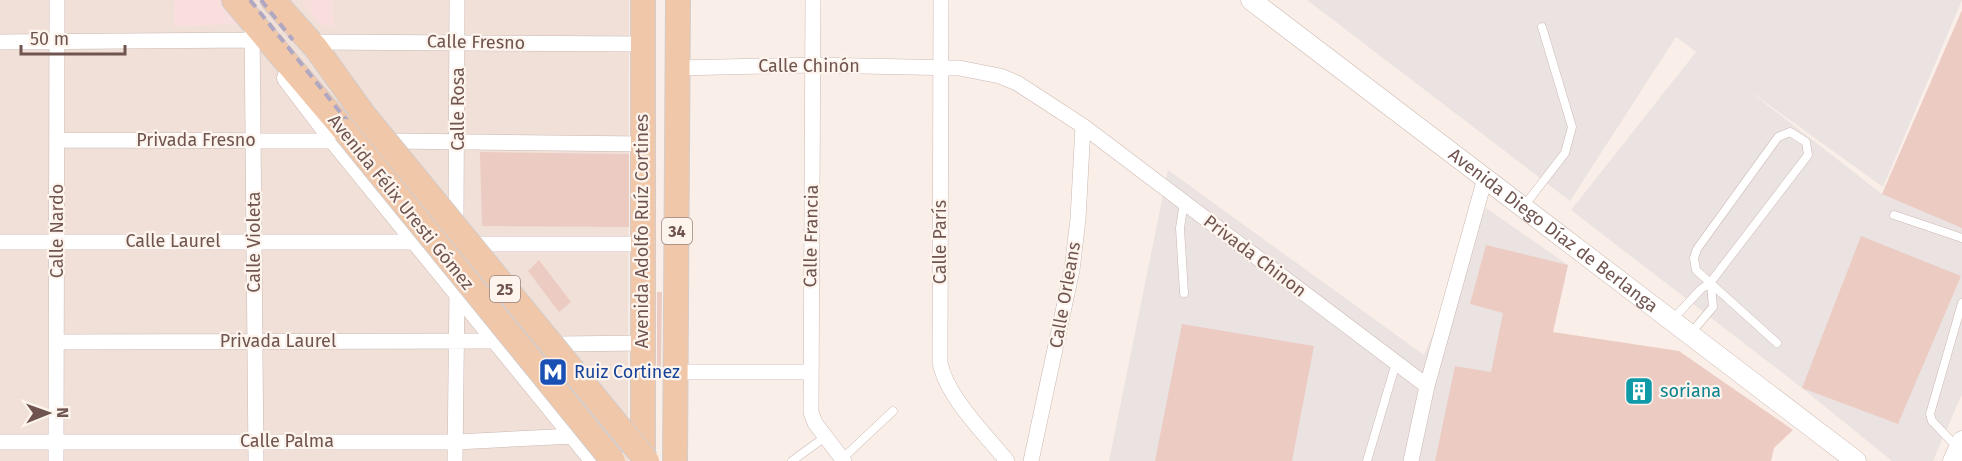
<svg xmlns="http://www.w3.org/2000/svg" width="1962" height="461" viewBox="0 0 1962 461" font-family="'Fira Sans',sans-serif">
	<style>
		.residential { fill: #f0e0d7 }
		.commercial { fill: #f8dfdd }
		.industrial { fill: #ebe3e1 }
		.building { fill: #eccbc3 }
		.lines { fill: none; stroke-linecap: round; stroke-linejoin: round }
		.service-casing { stroke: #ccb8b2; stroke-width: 9 }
		.minor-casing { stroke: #ccb8b2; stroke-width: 16 }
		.tertiary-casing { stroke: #ccb8b2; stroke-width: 21 }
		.primary-casing { stroke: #d4ccca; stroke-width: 26 }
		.service { stroke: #fff; stroke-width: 8 }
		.minor { stroke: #fff; stroke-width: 15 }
		.tertiary { stroke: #fff; stroke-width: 20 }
		.primary { stroke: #f0c7a8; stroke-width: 24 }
		.rail { stroke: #b0a7c2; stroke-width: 4; stroke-dasharray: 9 6; stroke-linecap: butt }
		.primary-bridge-casing { stroke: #d4ccca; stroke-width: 26; stroke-linecap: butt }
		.primary-bridge { stroke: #f0c7a8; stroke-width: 24 }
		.labels { text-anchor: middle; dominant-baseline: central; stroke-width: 4.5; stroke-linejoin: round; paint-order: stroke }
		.shield { fill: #fdf4ee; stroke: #9a847f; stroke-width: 1.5 }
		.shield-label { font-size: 16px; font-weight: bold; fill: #70544f }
		.street-label { font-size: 18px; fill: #70544f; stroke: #fdf4ee }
		.transit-label { font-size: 18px; fill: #164399; stroke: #fdf4ee; text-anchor: start }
		.culture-label { font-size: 18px; fill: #0d838f; stroke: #fdf4ee; text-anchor: start }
	</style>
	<rect width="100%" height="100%" fill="#faefe8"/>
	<path class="residential" d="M 0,0 L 629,0 L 628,461 L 0,461 Z"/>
	<path class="commercial" d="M 174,0 L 227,0 L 245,24 L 173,27 Z
		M 301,0 L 333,0 L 334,28 L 318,24 Z"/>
	<path class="industrial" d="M 1307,0 L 1962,0 L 1883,187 L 1744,87 L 1882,194 L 1962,12 L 1962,394 L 1933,461 L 1892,461 L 1802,388 L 1571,210 L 1696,52 L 1676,37 L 1570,201 Z
		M 1168,170 L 1424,355 L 1486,208 L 1568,265 L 1524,461 L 1109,461 Z"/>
	<path class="building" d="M 1962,10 L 1962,228 L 1882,194 Z
		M 480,152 L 629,154 L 629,227 L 482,226 Z
		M 1861,236 L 1961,276 L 1898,424 L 1802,388 Z
		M 1486,245 L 1568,265 L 1553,332 L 1679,351 L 1793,430 L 1774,448 L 1771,461 L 1435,461 L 1455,366 L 1491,372 L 1503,313 L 1470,304 Z
		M 539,260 L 571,302 L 559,312 L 528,271 Z
		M 657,292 L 662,292 L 661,370 L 657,370 Z
		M 1182,324 L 1314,346 L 1292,461 L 1155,461 Z"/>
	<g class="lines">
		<g class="service-casing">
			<path id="service" d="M 1524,206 L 1565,153 L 1572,127 L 1542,27
				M 1894,215 L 1962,238
				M 1184,293 L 1180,228 L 1184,202
				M 1673,319 L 1701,289 L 1710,283 L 1808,155 L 1806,142 L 1790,132 L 1778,137 L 1697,249 L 1694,258 L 1696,270 L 1777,343
				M 1691,333 L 1713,307 L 1711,285
				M 1958,448 L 1932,421 L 1930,414 L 1962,303
				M 842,459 L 893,411
				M 792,461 L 825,437
				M 1367,461 L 1396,363"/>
		</g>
		<g class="minor-casing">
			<path id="minor" d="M 813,0 L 811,412 L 815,423 L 844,461
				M 941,0 L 940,363 C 947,397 985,434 1007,461
				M 252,23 L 256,461
				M 0,42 L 252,40
				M 310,42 L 643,44
				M 678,68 L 813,65 L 959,68 L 1000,76 L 1017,83 L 1083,126 L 1427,386
				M 57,140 L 335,141
				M 394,141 L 642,144
				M 456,219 L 457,0
				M 0,242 L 419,242
				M 477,244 L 641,244
				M 57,342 L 499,341
				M 560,344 L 642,343
				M 676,372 L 810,372
				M 0,442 L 456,442 L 574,436
				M 56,461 L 57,0
				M 455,461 L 457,290
				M 1031,461 L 1072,270 L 1078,219 L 1083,126
				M 1411,461 L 1427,386 L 1485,178"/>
		</g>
		<g class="tertiary-casing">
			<g id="tertiary">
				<path id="s1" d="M 1251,0 L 1856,461"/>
				<path d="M 287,78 L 335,141 L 595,461"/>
				<path d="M 1953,461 L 1962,441"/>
			</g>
		</g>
		<g class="primary-casing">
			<path id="primary" d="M 234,0 L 345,131
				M 273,0 L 316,48 L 364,115
				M 643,0 L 643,461
				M 675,461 L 678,0"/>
		</g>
		<use href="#service" class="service"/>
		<use href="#minor" class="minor"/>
		<use href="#tertiary" class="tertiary"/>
		<use href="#primary" class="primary"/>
		<path class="rail" d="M 250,0 L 621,461
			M 261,0 L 293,40"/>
		<g class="primary-bridge-casing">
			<path id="primary-bridge" d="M 364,115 L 647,461
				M 345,131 L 613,461"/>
		</g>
		<use href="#primary-bridge" class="primary-bridge"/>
	</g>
	<defs>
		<g id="metro-square" transform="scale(1.5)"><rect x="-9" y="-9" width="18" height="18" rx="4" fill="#1a4fb4" stroke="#fdf4ee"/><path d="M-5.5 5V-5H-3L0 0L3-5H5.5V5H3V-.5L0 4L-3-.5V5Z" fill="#fff"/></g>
		<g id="building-square" transform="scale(1.5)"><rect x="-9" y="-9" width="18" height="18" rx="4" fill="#0f9aa8" stroke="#fdf4ee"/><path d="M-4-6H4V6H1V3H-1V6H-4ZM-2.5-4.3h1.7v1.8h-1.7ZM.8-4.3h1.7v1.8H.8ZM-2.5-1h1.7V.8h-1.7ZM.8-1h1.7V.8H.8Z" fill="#fff"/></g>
	</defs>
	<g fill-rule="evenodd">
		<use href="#metro-square" x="553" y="372"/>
		<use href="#building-square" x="1639" y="391"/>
	</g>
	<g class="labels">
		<g class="shield">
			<rect x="662" y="218" width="30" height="26" rx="4.5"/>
			<rect x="490" y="276" width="30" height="26" rx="4.5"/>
		</g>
		<g class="shield-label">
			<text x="677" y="231">34</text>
			<text x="505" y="289">25</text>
		</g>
		<g class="street-label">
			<text transform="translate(476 42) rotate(1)">Calle Fresno</text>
			<text x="809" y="66">Calle Chinón</text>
			<text transform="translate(458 109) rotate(-90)">Calle Rosa</text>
			<text x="196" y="140">Privada Fresno</text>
			<text transform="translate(401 202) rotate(51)">Avenida Félix Uresti Gómez</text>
			<text stroke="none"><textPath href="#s1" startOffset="380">Avenida Diego Díaz de Berlanga</textPath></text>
			<text transform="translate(57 231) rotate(-90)">Calle Nardo</text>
			<text transform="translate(642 231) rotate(-90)">Avenida Adolfo Ruíz Cortines</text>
			<text transform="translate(811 236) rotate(-89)">Calle Francia</text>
			<text x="173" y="241">Calle Laurel</text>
			<text transform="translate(254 242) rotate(-90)">Calle Violeta</text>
			<text transform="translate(940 242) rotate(-90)">Calle París</text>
			<text transform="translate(1255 256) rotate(37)">Privada Chinon</text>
			<text transform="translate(1065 295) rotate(-80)">Calle Orleans</text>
			<text x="278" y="341">Privada Laurel</text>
			<text x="287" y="441">Calle Palma</text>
		</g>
		<g class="transit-label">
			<text x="574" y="372">Ruiz Cortinez</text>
		</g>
		<g class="culture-label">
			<text x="1660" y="391">soriana</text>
		</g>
	</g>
	<g transform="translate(48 413) rotate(89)" stroke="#fdf4ee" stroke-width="4.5" paint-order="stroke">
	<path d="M0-4.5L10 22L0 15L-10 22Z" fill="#70544f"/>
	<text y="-9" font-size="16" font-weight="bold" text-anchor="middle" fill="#70544f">N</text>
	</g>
	<path d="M21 45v9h104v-9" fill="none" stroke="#70544f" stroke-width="3"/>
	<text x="30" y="45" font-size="18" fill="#70544f" stroke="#fdf4ee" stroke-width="4.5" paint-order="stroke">50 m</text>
</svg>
